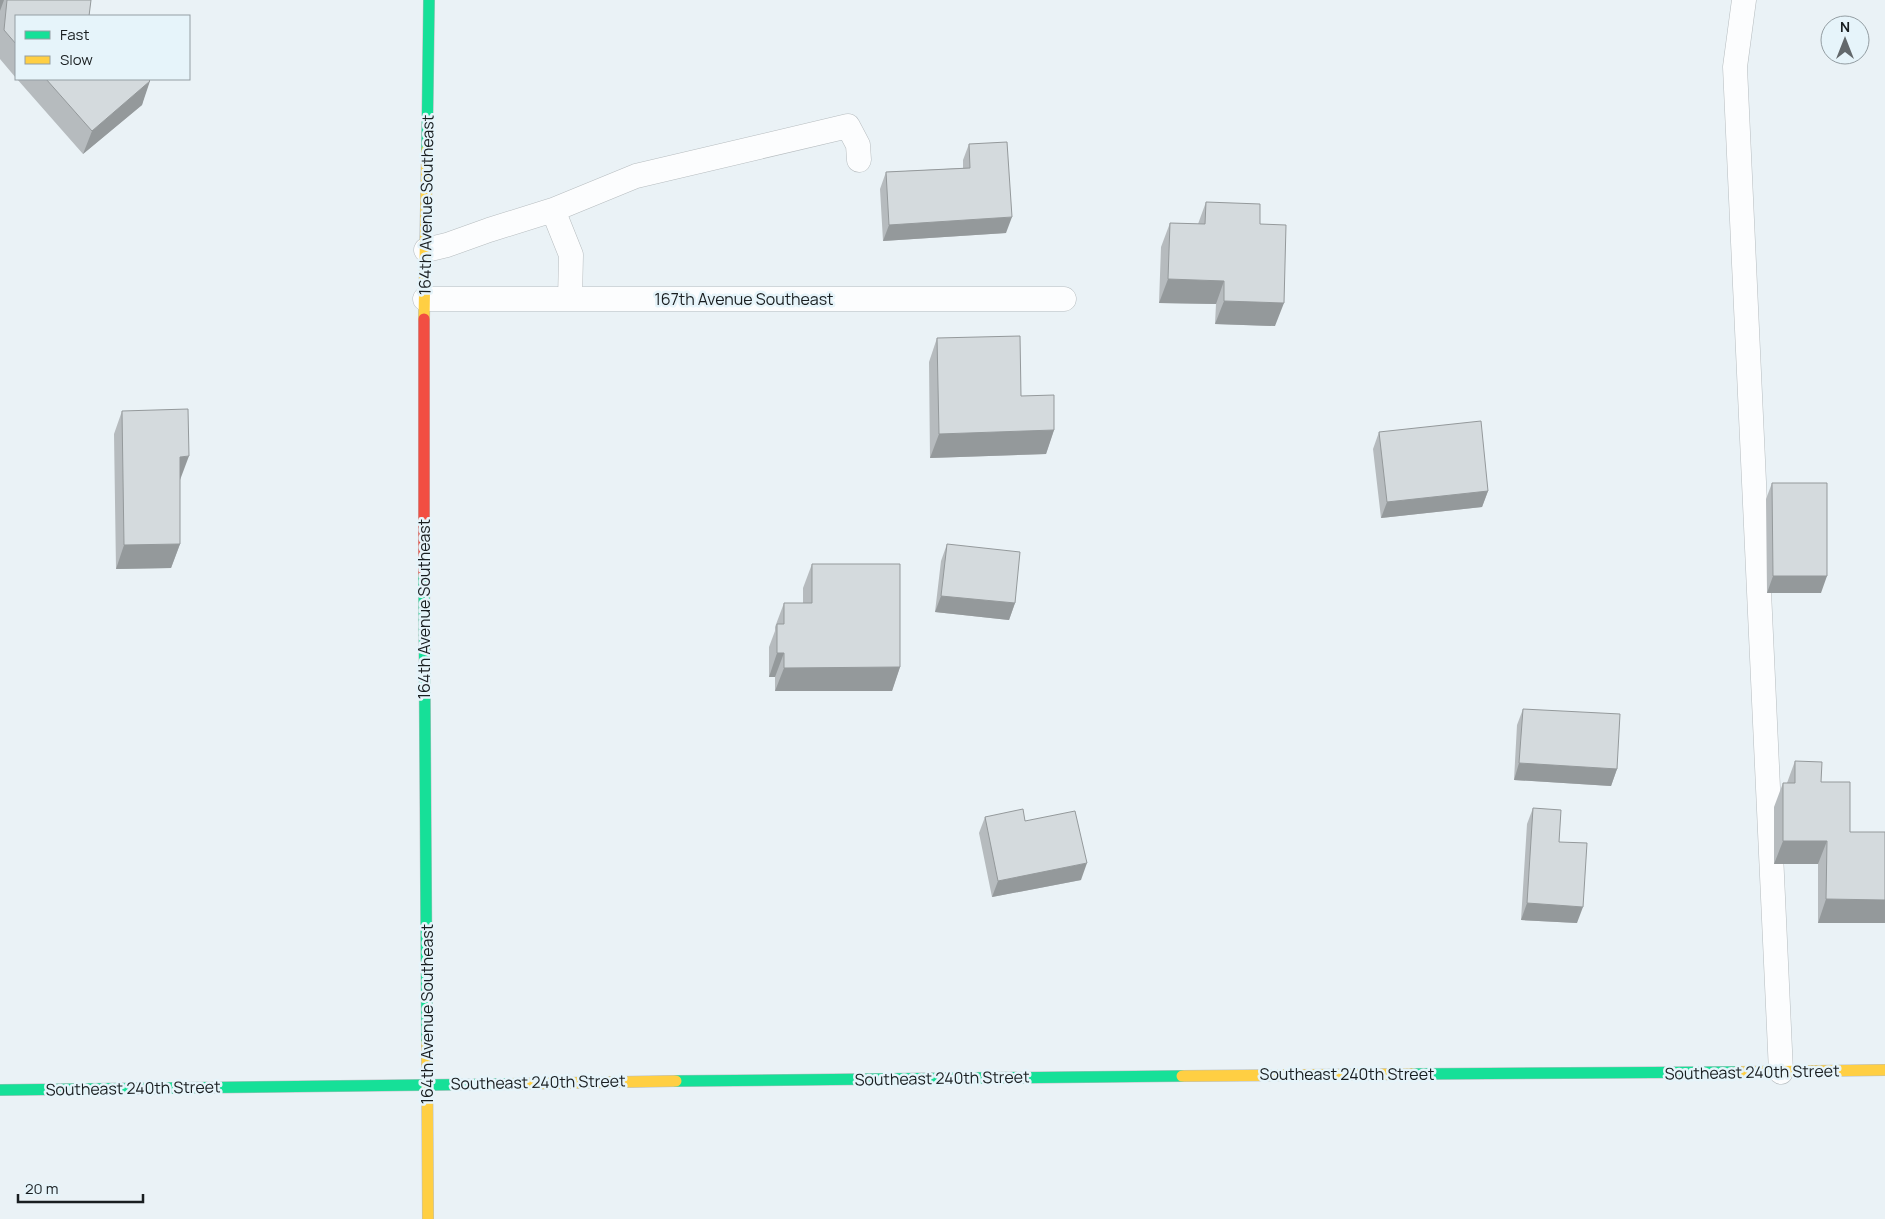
<svg xmlns="http://www.w3.org/2000/svg" width="1885" height="1219" viewBox="0 0 1885 1219" font-family="Manrope,sans-serif">
	<style>
		.lines { fill: none; stroke-linecap: round; stroke-linejoin: round }
		.lane-casing { stroke: #b6bcbf; stroke-width: 25 }
		.fast-casing { stroke: #b6bcbf; stroke-width: 12 }
		.slow-casing { stroke: #b6bcbf; stroke-width: 12 }
		.jam-casing { stroke: #b6bcbf; stroke-width: 12 }
		.lane { stroke: #fcfdfe; stroke-width: 24 }
		.fast { stroke: #16e098; stroke-width: 11 }
		.slow { stroke: #ffcf43; stroke-width: 11 }
		.jam { stroke: #f24e42; stroke-width: 11 }
		.wall { fill: #b6bbbe }
		.shaded-wall { fill: #94999b }
		.building { fill: #d4dadd; stroke: #94999b }
		.labels { text-anchor: middle; dominant-baseline: central; stroke-width: 5; stroke-linejoin: round; paint-order: stroke }
		.street-label { font-size: 16px; fill: #191e20; stroke: #e6f4fa }
	</style>
	<rect width="100%" height="100%" fill="#eaf2f6"/>
	<g class="lines">
		<g class="lane-casing">
			<path id="lane" d="M 1744,0 L 1735,67 L 1781,1072
				M 553,210 L 636,176 L 848,126 L 858,145 L 859,160
				M 426,250 L 447,245 L 489,230 L 553,210 L 571,255 L 570,299
				M 425,299 L 1064,299"/>
		</g>
		<g class="fast-casing">
			<path id="fast" d="M 427,150 L 429,0
				M 424,575 L 427,1042
				M 1413,1074 L 1737,1072
				M 676,1081 L 1182,1076
				M 0,1090 L 509,1084"/>
		</g>
		<g class="slow-casing">
			<path id="slow" d="M 424,319 L 427,150
				M 427,1042 L 428,1219
				M 1737,1072 L 1885,1070
				M 1182,1076 L 1413,1074
				M 509,1084 L 676,1081"/>
		</g>
		<g class="jam-casing">
			<path id="jam" d="M 424,575 L 424,319"/>
		</g>
		<use href="#lane" class="lane"/>
		<use href="#fast" class="fast"/>
		<use href="#slow" class="slow"/>
		<use href="#jam" class="jam"/>
	</g>
	<path class="wall" d="M 0,0 L 91,0 L 16,16 L 16,78 L 0,59 Z
		M 17,79 L 148,79 L 142,105 L 83,154 Z
		M 969,144 L 1006,233 L 883,241 L 880,189 L 886,172 L 963,168 L 963,160 Z
		M 1206,202 L 1260,224 L 1275,326 L 1215,324 L 1216,304 L 1159,303 L 1161,247 L 1170,223 L 1198,224 Z
		M 937,338 L 1021,396 L 1054,430 L 1046,454 L 930,458 L 929,362 Z
		M 122,411 L 180,480 L 180,544 L 171,568 L 116,569 L 114,434 Z
		M 1379,432 L 1488,491 L 1482,507 L 1381,518 L 1373,449 Z
		M 1772,483 L 1821,593 L 1767,593 L 1766,499 Z
		M 947,544 L 1015,603 L 1009,620 L 935,612 L 941,561 Z
		M 812,564 L 900,667 L 892,691 L 775,691 L 775,677 L 769,677 L 769,647 L 775,631 L 775,627 L 784,603 L 803,603 L 803,588 Z
		M 1523,709 L 1617,769 L 1611,786 L 1514,780 L 1517,725 Z
		M 1795,761 L 1821,782 L 1850,832 L 1885,832 L 1885,923 L 1818,923 L 1818,864 L 1774,864 L 1774,807 L 1783,783 L 1787,783 Z
		M 1533,808 L 1559,842 L 1577,923 L 1521,920 L 1527,824 Z
		M 985,817 L 1025,821 L 1081,880 L 992,897 L 979,833 Z"/>
	<path class="shaded-wall" d="M 0,0 L 4,0 L 0,11 Z
		M 150,81 L 142,105 L 83,154 L 92,131 Z
		M 1012,217 L 1006,233 L 883,241 L 889,225 Z
		M 1168,279 L 1224,281 L 1216,304 L 1159,303 Z
		M 1224,301 L 1284,303 L 1275,326 L 1215,324 Z
		M 1054,430 L 1046,454 L 930,458 L 939,434 Z
		M 189,456 L 180,480 L 171,481 L 180,457 Z
		M 1488,491 L 1482,507 L 1381,518 L 1387,502 Z
		M 180,544 L 171,568 L 116,569 L 124,545 Z
		M 1773,576 L 1827,576 L 1821,593 L 1767,593 Z
		M 941,596 L 1015,603 L 1009,620 L 935,612 Z
		M 777,653 L 784,653 L 775,677 L 769,677 Z
		M 900,667 L 892,691 L 775,691 L 784,668 Z
		M 1519,763 L 1617,769 L 1611,786 L 1514,780 Z
		M 1783,841 L 1827,841 L 1818,864 L 1774,864 Z
		M 1087,863 L 1081,880 L 992,897 L 998,881 Z
		M 1826,899 L 1885,900 L 1885,923 L 1818,923 Z
		M 1527,903 L 1583,907 L 1577,923 L 1521,920 Z"/>
	<path class="building" d="M 7,0 L 91,0 L 89,16 L 16,16 L 16,44 L 4,30 Z
		M 46,79 L 148,79 L 150,81 L 92,131 Z
		M 1007,142 L 1012,217 L 889,225 L 886,172 L 970,168 L 969,144 Z
		M 1206,202 L 1260,204 L 1260,224 L 1286,225 L 1284,303 L 1224,301 L 1224,281 L 1168,279 L 1170,223 L 1205,224 Z
		M 1020,336 L 1021,396 L 1054,395 L 1054,430 L 939,434 L 937,338 Z
		M 188,409 L 189,456 L 180,457 L 180,544 L 124,545 L 122,411 Z
		M 1481,421 L 1488,491 L 1387,502 L 1379,432 Z
		M 1772,483 L 1827,483 L 1827,576 L 1773,576 Z
		M 947,544 L 1020,552 L 1015,603 L 941,596 Z
		M 812,564 L 900,564 L 900,667 L 784,668 L 784,653 L 777,653 L 777,624 L 784,624 L 784,603 L 812,603 Z
		M 1523,709 L 1620,714 L 1617,769 L 1519,763 Z
		M 1795,761 L 1822,762 L 1821,782 L 1850,782 L 1850,832 L 1885,832 L 1885,900 L 1826,899 L 1827,841 L 1783,841 L 1783,783 L 1795,783 Z
		M 1533,808 L 1561,810 L 1559,842 L 1587,843 L 1583,907 L 1527,903 Z
		M 1023,809 L 1025,821 L 1075,811 L 1087,863 L 998,881 L 985,817 Z"/>
	<g class="labels">
		<g class="street-label">
			<text transform="translate(426 205) rotate(-89)">164th Avenue Southeast</text>
			<text x="744" y="299">167th Avenue Southeast</text>
			<text transform="translate(424 609) rotate(-90)">164th Avenue Southeast</text>
			<text transform="translate(427 1014) rotate(-90)">164th Avenue Southeast</text>
			<text transform="translate(1752 1072) rotate(-1)">Southeast 240th Street</text>
			<text x="1347" y="1074">Southeast 240th Street</text>
			<text transform="translate(942 1078) rotate(-1)">Southeast 240th Street</text>
			<text transform="translate(538 1082) rotate(-1)">Southeast 240th Street</text>
			<text transform="translate(133 1088) rotate(-1)">Southeast 240th Street</text>
		</g>
	</g>
	<rect x="15" y="15" width="175" height="65" fill="#e6f4fa" stroke="#949ea3"/>
	<rect x="25" y="31" width="25" height="8" fill="#16e098" stroke="#949ea3"/>
	<text x="60" y="40" font-size="15" fill="#191e20">Fast</text>
	<rect x="25" y="56" width="25" height="8" fill="#ffcf43" stroke="#949ea3"/>
	<text x="60" y="65" font-size="15" fill="#191e20">Slow</text>
	<g transform="translate(1845 40)"><circle r="24" fill="#e6f4fa" stroke="#949ea3"/>
	<path d="M0-4L9 19L0 12L-9 19Z" fill="#62686b"/>
	<text y="-8" font-size="14" font-weight="bold" text-anchor="middle" fill="#191e20">N</text>
	</g>
	<path d="M18 1194v8h125v-8" fill="none" stroke="#191e20" stroke-width="2.5"/>
	<text x="25" y="1194" font-size="15" fill="#191e20" stroke="#e6f4fa" stroke-width="4" paint-order="stroke">20 m</text>
</svg>
